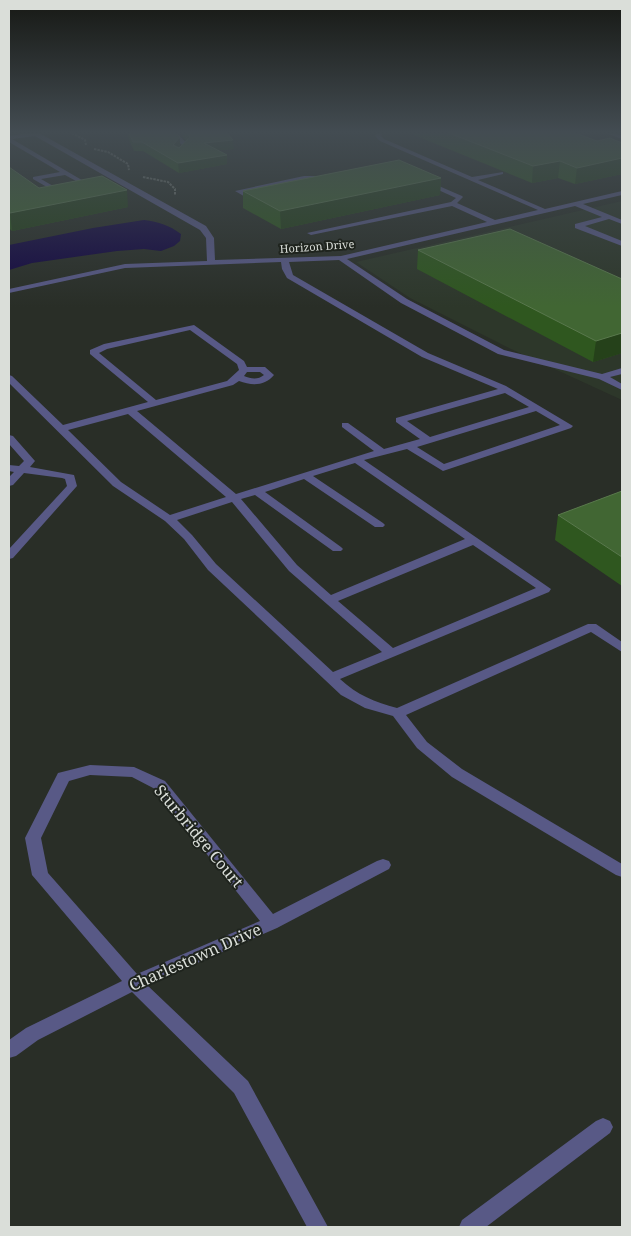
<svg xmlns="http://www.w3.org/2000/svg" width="631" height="1236" viewBox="0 0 631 1236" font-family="'Noto Serif',serif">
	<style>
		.built { fill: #2d372a }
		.water { fill: #130741 }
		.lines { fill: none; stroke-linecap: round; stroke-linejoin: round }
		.path { stroke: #757a73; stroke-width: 2; stroke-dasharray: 2.5 1; stroke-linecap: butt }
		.minor { fill: #585986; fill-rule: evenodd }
		.wall { fill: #2f571f }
		.shaded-wall { fill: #25411a }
		.building { fill: #416633; stroke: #59784d }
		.labels { text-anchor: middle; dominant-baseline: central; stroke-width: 4; stroke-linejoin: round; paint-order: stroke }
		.far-street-label { font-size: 11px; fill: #daded9; stroke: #1f241e }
		.near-street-label { font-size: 16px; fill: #daded9; stroke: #1f241e }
	</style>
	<rect width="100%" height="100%" fill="#292e27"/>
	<path class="built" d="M 622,201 L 622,400 L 511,349 L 410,298 L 356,262 Z"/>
	<path class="water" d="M 144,220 C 159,222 169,225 181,234 L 180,241 L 174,246 L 161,251 L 144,249 L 117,251 L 32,263 L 9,270 L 9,245 L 93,228 Z"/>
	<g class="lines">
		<path class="path" d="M 72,133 L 85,140 L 86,145
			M 94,149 L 108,152 L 128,164 L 129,170
			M 143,177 L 168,182 L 175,189 L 175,195"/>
		<path class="minor" d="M 28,133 L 39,133 L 206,226 L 214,238 L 215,260 L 341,256 L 487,222 L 452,206 L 311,235 L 307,233 L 451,202 L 456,198 L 423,183 L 423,181 L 425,180 L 462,196 L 463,197 L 457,203 L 495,220 L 538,210 L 380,141 L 375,136 L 377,133 L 383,133 L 381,136 L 384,139 L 472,177 L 503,172 L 503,174 L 478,180 L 545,209 L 622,191 L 622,195 L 583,204 L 622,220 L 622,224 L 609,219 L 585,226 L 622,241 L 622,246 L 575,228 L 575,224 L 602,217 L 575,206 L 347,259 L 407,299 L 504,350 L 602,374 L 622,368 L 622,374 L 610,377 L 622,384 L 622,390 L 599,379 L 498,354 L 401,303 L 339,260 L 289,262 L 293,275 L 428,353 L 506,386 L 573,426 L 571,428 L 443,471 L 407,449 L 364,460 L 551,589 L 549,592 L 340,679 C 357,695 375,702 397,708 L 588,624 L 596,624 L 622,642 L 622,652 L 591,632 L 406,715 L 427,742 L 462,769 L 622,864 L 622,877 L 616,875 L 452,777 L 417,748 L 393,716 L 365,708 L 341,695 L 208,570 L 184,539 L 165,521 L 113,486 L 9,383 L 9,375 L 12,376 L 63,425 L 148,402 L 90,354 L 90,350 L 104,344 L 194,325 L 244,361 L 247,367 L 265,367 L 274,375 C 265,386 252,386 239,381 L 233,385 L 137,411 L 236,494 L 374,451 L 342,427 L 342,423 L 348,423 L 384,449 L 420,439 L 396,422 L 396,418 L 498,389 L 422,357 L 287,278 L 282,269 L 281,262 L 125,268 L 9,293 L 9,289 L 125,264 L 207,261 L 206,238 L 200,230 L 35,136 L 12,139 L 92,186 L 87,187 L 65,175 L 41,179 L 60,190 L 66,191 L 59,194 L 33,179 L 33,177 L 60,172 L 9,142 L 9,136 ZM 190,330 L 237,364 L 239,370 L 227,381 L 156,400 L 99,353 L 107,349 ZM 247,372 L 260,372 L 264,375 C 258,380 251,379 244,376 ZM 505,393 L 529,407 L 430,437 L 407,421 ZM 536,411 L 560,425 L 444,464 L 417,447 ZM 128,414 L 226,497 L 170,515 L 121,482 L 68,430 ZM 355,463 L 465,539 L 331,595 L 297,565 L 241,499 L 255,495 L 333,551 L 341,551 L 343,549 L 341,547 L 265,492 L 304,479 L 375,527 L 383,527 L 385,525 L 383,523 L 313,476 ZM 232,502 L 289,571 L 382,652 L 333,672 L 216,564 L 192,535 L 177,520 ZM 473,545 L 536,588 L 393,648 L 338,601 Z
			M 170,133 L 177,133 L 189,146 L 180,155 L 175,154 L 183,146 Z
			M 607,133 L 622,135 L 622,139 L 608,134 Z
			M 304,176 L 324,176 L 327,178 L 324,180 L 304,180 L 244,192 L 250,195 L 259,193 L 262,195 L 249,199 L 235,191 Z
			M 9,435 L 13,436 L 35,461 L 30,467 L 74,475 L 77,486 L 13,558 L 9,559 L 9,549 L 67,486 L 65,479 L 62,478 L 24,473 L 13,485 L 9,486 L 9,477 L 14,472 L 9,471 L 9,465 L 19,466 L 24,461 L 9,444 Z
			M 90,765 L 134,767 L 165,781 L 273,914 L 377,861 L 383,859 L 389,861 L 391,865 L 389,869 L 277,928 L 147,985 L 248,1081 L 328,1227 L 307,1227 L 234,1093 L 132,992 L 38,1040 L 16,1056 L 9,1058 L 9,1040 L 26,1028 L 122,981 L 32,875 L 25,838 L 58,773 ZM 90,775 L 132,777 L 155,789 L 260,921 L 137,974 L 48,873 L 41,838 L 69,781 Z
			M 603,1118 L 610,1121 L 613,1127 L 610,1133 L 486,1227 L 459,1227 L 462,1220 L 596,1121 Z"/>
	</g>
	<path class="wall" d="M 126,133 L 176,133 L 180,146 L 179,148 L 186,141 L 180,133 L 227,133 L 234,149 L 218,150 L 227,164 L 179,173 L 143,151 L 134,151 Z
		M 409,133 L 575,133 L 597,141 L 622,143 L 622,174 L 575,184 L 558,178 L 532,183 Z
		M 9,167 L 39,188 L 128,207 L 12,231 L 9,228 Z
		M 441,178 L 440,195 L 281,229 L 243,208 L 243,191 Z
		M 418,250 L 622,279 L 622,353 L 593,362 L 417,269 Z
		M 622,491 L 622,586 L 555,540 L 558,515 Z"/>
	<path class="shaded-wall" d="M 180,137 L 180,146 L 173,154 L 173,145 Z
		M 233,140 L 234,149 L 204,151 L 204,143 Z
		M 227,155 L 227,164 L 179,173 L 178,163 Z
		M 622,158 L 622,174 L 575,184 L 577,168 Z
		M 560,161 L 558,178 L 532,183 L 533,166 Z
		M 441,178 L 440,195 L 281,229 L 280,211 Z
		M 127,190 L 128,207 L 12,231 L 10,213 Z
		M 622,333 L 622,353 L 593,362 L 596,341 Z"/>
	<path class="building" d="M 129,133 L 176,133 L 180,137 L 173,145 L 179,148 L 190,137 L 187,133 L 227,133 L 233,140 L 204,143 L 227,155 L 178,163 L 142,142 L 133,142 Z
		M 449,133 L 575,133 L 597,141 L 610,138 L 622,143 L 622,158 L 577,168 L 560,161 L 533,166 Z
		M 399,160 L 441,178 L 280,211 L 243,191 Z
		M 9,167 L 39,188 L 102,176 L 127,190 L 10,213 L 9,212 Z
		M 510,229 L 622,279 L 622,333 L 596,341 L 418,250 Z
		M 622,491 L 622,557 L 558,515 Z"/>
	<linearGradient id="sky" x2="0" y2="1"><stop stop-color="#171915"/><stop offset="0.43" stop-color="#434c52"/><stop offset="1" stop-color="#434c52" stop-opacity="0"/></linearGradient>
	<rect width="631" height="307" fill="url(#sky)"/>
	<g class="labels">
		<g class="far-street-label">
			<text transform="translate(317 246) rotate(-4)">Horizon Drive</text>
		</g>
		<g class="near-street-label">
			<text transform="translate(199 836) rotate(50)">Sturbridge Court</text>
			<text transform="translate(195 957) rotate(-24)">Charlestown Drive</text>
		</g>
	</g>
	<rect width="631" height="1236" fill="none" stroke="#daded9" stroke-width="20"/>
</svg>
